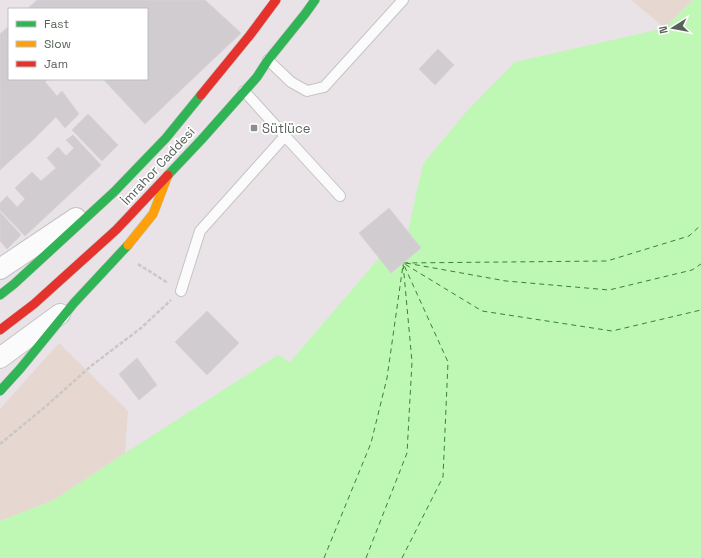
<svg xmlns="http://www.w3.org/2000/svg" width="701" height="558" viewBox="0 0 701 558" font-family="'Space Grotesk',sans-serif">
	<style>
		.green { fill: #e6d7d0 }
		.water { fill: #bff7b4 }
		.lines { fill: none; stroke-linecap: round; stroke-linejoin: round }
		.ferry { stroke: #378430; stroke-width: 1; stroke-dasharray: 5 4; stroke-linecap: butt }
		.building { fill: #d0cccf; stroke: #d8d2d8 }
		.lane-casing { stroke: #c3c4c3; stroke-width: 12 }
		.street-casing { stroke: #c3c4c3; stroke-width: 22 }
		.fast-casing { stroke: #c3c4c3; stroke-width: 10 }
		.slow-casing { stroke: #c3c4c3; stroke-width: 10 }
		.jam-casing { stroke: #c3c4c3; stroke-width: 10 }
		.path { stroke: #c9c8c5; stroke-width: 2.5; stroke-dasharray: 4 2; stroke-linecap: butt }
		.lane { stroke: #fcfbfc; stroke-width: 10 }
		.street { stroke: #fcfbfc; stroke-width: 20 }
		.fast { stroke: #30b455; stroke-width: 9 }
		.slow { stroke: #ff9f0a; stroke-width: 9 }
		.jam { stroke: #e5322d; stroke-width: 9 }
		.poi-dot { fill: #8b8f8b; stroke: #fff; stroke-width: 1.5 }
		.labels { text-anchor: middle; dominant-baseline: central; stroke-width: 3.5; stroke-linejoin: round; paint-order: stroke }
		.poi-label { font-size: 13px; fill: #596259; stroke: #fff; text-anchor: start }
		.street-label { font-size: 13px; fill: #596259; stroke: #fff }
	</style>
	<rect width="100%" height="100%" fill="#e9e3e8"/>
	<path class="green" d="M 631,0 L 693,0 L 665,28 Z
		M 59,343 L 128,411 L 125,453 L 54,500 L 0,521 L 0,409 Z"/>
	<path class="water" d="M 693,0 L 701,0 L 701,558 L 0,558 L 0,521 L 54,500 L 125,453 L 278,355 L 290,362 L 379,258 L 391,272 L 421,248 L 408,231 L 423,164 L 466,112 L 515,62 L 665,28 Z"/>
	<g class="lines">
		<path class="ferry" d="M 406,263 L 506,281 L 609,290 L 692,270 L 701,264
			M 324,558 L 371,443 L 387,378 L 403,265
			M 366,558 L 407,453 L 412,362 L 403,263 L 482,311 L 612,331 L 701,310
			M 402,558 L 443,477 L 448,362 L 403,263 L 607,261 L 689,236 L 701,225"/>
	</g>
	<path class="building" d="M 37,0 L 205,0 L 241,33 L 145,124 L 103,79 L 147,79 L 147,9 L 27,9 Z
		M 9,26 L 9,79 L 48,79 L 45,82 L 57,96 L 62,91 L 79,114 L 65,128 L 56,117 L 34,139 L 0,170 L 0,34 Z
		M 438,49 L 454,65 L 435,85 L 419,69 Z
		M 88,114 L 118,145 L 102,161 L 72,130 Z
		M 73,135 L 101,165 L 25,236 L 0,210 L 0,203 L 7,196 L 17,207 L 25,199 L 15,188 L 32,172 L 41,181 L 56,168 L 47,158 L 58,147 L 66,156 L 74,148 L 66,140 Z
		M 389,208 L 421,248 L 391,273 L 359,233 Z
		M 0,212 L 21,235 L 7,249 L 0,241 Z
		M 207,311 L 239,343 L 207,375 L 175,342 Z
		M 137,358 L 157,385 L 139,400 L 119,374 Z"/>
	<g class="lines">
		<g class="lane-casing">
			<path id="lane" d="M 268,60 L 291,82 L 307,91 L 324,87 L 403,0
				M 244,91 L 285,136
				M 181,291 L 200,231 L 285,136 L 340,196"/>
		</g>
		<g class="street-casing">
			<path id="street" d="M 0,269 L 76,218
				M 0,358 L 60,314"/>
		</g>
		<g class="fast-casing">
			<path id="fast" d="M 168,175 L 202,139 L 257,77 L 268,60 L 305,14 L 315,0
				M 0,295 L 14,284 L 114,192 L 166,138 L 201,95
				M 0,391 L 20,369 L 74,303 L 128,245"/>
		</g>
		<g class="slow-casing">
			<path id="slow" d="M 128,245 L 153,214 L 168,175"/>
		</g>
		<g class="jam-casing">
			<path id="jam" d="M 201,95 L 250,35 L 276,0
				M 0,330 L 34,304 L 116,230 L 168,175"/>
		</g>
		<path class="path" d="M 138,264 L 168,283
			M 0,444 L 45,407 L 91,366 L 141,328 L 171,300"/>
		<use href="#lane" class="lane"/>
		<use href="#street" class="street"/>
		<use href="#fast" class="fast"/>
		<use href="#slow" class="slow"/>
		<use href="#jam" class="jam"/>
	</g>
	<rect class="poi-dot" x="250" y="124" width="8" height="8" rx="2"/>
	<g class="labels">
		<g class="poi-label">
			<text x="262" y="128">Sütlüce</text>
		</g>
		<g class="street-label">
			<text transform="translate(158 166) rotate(-47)">İmrahor Caddesi</text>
		</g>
	</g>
	<rect x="8" y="8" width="140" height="72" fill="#ffffff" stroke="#bdc0bd"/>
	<rect x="16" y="21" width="20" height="6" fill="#30b455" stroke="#bdc0bd"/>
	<text x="44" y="28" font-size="12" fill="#596259">Fast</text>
	<rect x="16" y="41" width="20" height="6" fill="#ff9f0a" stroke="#bdc0bd"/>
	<text x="44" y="48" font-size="12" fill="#596259">Slow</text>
	<rect x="16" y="61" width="20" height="6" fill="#e5322d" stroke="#bdc0bd"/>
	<text x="44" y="68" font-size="12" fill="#596259">Jam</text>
	<g transform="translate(673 28) rotate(259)" stroke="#ffffff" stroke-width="3" paint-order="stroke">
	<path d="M0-3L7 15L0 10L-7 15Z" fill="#596259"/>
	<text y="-6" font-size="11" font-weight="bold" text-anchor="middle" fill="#596259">N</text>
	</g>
</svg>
